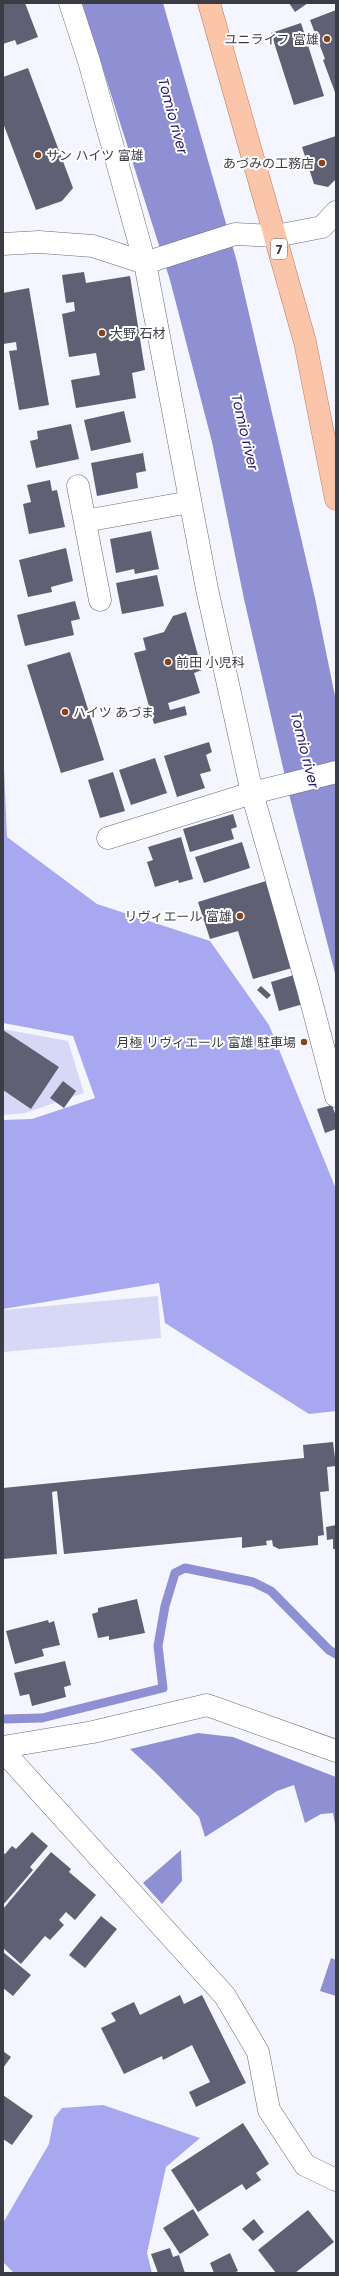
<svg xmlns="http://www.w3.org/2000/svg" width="339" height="2276" viewBox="0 0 339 2276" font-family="Poppins,'Noto Sans JP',sans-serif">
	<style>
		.green { fill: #d7d8f6 }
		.forest { fill: #a7a8ef }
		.water { fill: #8f8fd4 }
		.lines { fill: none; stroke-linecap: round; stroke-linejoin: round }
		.stream { stroke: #8f8fd4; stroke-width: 9 }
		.building { fill: #5f6074 }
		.street-casing { stroke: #696a7f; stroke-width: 23 }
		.primary-casing { stroke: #b67c62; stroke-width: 23 }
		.street { stroke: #fff; stroke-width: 22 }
		.primary { stroke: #fbc5aa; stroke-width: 22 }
		.poi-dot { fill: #88421c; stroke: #fff; stroke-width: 1.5 }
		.labels { text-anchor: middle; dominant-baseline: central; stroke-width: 4; stroke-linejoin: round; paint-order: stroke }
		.shield { fill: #fff; stroke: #76767d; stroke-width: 1 }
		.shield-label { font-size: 12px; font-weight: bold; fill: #3b3c45 }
		.poi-label { font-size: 13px; fill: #3b3c45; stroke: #fff; text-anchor: end }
		.water-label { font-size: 14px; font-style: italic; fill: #261667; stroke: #fff }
	</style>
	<rect width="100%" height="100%" fill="#f4f5fe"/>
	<path class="green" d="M 3,1029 L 68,1041 L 84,1093 L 25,1113 L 3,1115 Z
		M 158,1296 L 161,1338 L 3,1352 L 3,1310 Z"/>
	<path class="forest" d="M 3,746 L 7,837 L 97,904 L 210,941 L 269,1025 L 336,1189 L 336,1411 L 309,1414 L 165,1323 L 159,1283 L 3,1309 L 3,1120 L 32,1119 L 95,1098 L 73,1036 L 3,1023 Z
		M 103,2105 L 200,2138 L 166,2167 L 147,2253 L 152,2273 L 14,2273 L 3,2262 L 3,2223 L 49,2144 L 54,2118 L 62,2108 Z"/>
	<path class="water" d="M 82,3 L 163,3 L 237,262 L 315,598 L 336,701 L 336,977 L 290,798 L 244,599 L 212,442 L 170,280 Z
		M 198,1733 L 233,1737 L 336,1777 L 336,1829 L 333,1813 L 321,1814 L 305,1823 L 294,1785 L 277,1791 L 205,1837 L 199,1817 L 155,1772 L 130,1749 Z
		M 181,1850 L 182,1881 L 162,1904 L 143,1883 Z
		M 331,1958 L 336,1960 L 336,1996 L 320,1991 Z"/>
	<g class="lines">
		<path class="stream" d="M 3,1719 L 42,1718 L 163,1688 L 158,1646 L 165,1606 L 175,1573 L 185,1568 L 253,1582 L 271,1591 L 329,1650 L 336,1654"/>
	</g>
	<path class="building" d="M 3,3 L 25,3 L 38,37 L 17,45 L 15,40 L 3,44 Z
		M 289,3 L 308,3 L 295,12 Z
		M 336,10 L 336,95 L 323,60 L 325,59 L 310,20 Z
		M 301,23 L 324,96 L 294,105 L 271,33 Z
		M 28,68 L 73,188 L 62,201 L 36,210 L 3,123 L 3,77 Z
		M 336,136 L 336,179 L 328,187 L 314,184 L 302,147 Z
		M 84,272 L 86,283 L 130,276 L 145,370 L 132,373 L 136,398 L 76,408 L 71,380 L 100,375 L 96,353 L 69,357 L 62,314 L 75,311 L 74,302 L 66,303 L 62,275 Z
		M 29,288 L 49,405 L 19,410 L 9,351 L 17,350 L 16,342 L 3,344 L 3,293 Z
		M 124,411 L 131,442 L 91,451 L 84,420 Z
		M 71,424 L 79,459 L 36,468 L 30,441 L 38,439 L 37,431 Z
		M 143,453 L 146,471 L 136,473 L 138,488 L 97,496 L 91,463 Z
		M 50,480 L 52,491 L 57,490 L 65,527 L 29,534 L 23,504 L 31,502 L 27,485 Z
		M 151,531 L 159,569 L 135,574 L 134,569 L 116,573 L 110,539 Z
		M 66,548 L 73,581 L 51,587 L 52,592 L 28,597 L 19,560 Z
		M 157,575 L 164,606 L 122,614 L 116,583 Z
		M 75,601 L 80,619 L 71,621 L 74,635 L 25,646 L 17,615 Z
		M 186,612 L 202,670 L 194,673 L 200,693 L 168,703 L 170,710 L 185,706 L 187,715 L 154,724 L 134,653 L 146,650 L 143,638 L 164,632 L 173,616 Z
		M 70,652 L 104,760 L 61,773 L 27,665 Z
		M 209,742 L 212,752 L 206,755 L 211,771 L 200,774 L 205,788 L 177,797 L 164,756 Z
		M 155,758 L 167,793 L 131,805 L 119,770 Z
		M 113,772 L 125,811 L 100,818 L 88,780 Z
		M 233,814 L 237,827 L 231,829 L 234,839 L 190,852 L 183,829 Z
		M 181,837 L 193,879 L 179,883 L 178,880 L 155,887 L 147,862 L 153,860 L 148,847 Z
		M 242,842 L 250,868 L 204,883 L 195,857 Z
		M 266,881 L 292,968 L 253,979 L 238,931 L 210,939 L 198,902 Z
		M 294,975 L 303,1004 L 279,1011 L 271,982 Z
		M 261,986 L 271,995 L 267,999 L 257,990 Z
		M 3,1030 L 59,1067 L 31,1109 L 3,1090 Z
		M 63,1081 L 76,1091 L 64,1108 L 50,1098 Z
		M 332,1105 L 336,1116 L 336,1129 L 325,1133 L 317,1109 Z
		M 333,1442 L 336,1466 L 327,1467 L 329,1491 L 320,1492 L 324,1535 L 318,1536 L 318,1545 L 279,1549 L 273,1546 L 272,1540 L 266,1541 L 267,1545 L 242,1548 L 242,1537 L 64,1554 L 57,1491 L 52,1492 L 57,1554 L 3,1559 L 3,1488 L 304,1458 L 303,1445 Z
		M 336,1525 L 336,1549 L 333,1549 L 333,1539 L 327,1540 L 326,1527 Z
		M 137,1599 L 145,1633 L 109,1640 L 109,1636 L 98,1638 L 92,1614 L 98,1612 L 98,1608 Z
		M 48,1620 L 49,1623 L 54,1621 L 60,1645 L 42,1649 L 44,1656 L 15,1664 L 6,1631 Z
		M 65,1661 L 71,1685 L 64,1687 L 66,1697 L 32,1706 L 29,1694 L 20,1696 L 14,1673 Z
		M 32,1832 L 48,1846 L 30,1867 L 33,1870 L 3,1905 L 3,1853 L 5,1854 L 12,1846 L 16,1849 Z
		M 51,1852 L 71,1869 L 69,1872 L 96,1895 L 75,1920 L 66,1912 L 59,1920 L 64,1925 L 50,1940 L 45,1936 L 21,1964 L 3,1948 L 3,1909 Z
		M 101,1916 L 117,1929 L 85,1968 L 69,1955 Z
		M 3,1952 L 31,1975 L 13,1996 L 3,1988 Z
		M 180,1995 L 184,2004 L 202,1995 L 246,2083 L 196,2107 L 189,2092 L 210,2082 L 192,2045 L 163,2060 L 162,2056 L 124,2074 L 101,2028 L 116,2021 L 111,2013 L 134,2002 L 140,2015 Z
		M 3,2051 L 11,2057 L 3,2068 Z
		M 3,2095 L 33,2116 L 12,2145 L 3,2139 Z
		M 243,2123 L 269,2164 L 256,2173 L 261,2180 L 246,2190 L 242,2184 L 198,2212 L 171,2170 Z
		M 193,2209 L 209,2235 L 180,2254 L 163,2228 Z
		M 308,2210 L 334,2242 L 295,2273 L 276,2273 L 258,2250 Z
		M 254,2219 L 264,2232 L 253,2241 L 242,2229 Z
		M 170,2248 L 173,2257 L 179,2255 L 185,2273 L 158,2273 L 151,2254 Z
		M 230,2253 L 238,2271 L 234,2273 L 214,2273 L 210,2263 Z"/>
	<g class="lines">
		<g class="street-casing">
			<path id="street" d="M 70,3 L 89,61 L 145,263 L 207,589 L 252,793 L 308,989 L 336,1096
				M 3,244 L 39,242 L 93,246 L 145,263 L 235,234 L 276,236 L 322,227 L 336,212
				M 78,486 L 100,600
				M 85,521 L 190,502
				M 108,838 L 252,793 L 336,772
				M 3,1747 L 93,1732 L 207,1705 L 336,1751
				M 3,1751 L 225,1996 L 258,2052 L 269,2110 L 305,2165 L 336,2180"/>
		</g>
		<g class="primary-casing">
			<path id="primary" d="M 209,3 L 305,342 L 336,499"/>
		</g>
		<use href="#street" class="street"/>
		<use href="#primary" class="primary"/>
	</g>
	<g class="poi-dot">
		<circle cx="327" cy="39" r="4"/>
		<circle cx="38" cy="155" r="4"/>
		<circle cx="322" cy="163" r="4"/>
		<circle cx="102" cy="333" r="4"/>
		<circle cx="168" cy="662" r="4"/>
		<circle cx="65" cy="712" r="4"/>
		<circle cx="240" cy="916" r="4"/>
		<circle cx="304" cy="1042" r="4"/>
	</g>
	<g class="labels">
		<rect class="shield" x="271" y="239" width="16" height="20" rx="3"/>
		<g class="shield-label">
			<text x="279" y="249">7</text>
		</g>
		<g class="poi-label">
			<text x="319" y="39">ユニライフ 富雄</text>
			<text x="46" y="155" text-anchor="start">サン ハイツ 富雄</text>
			<text x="314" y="163">あづみの工務店</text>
			<text x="110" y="333" text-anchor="start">大野 石材</text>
			<text x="176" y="662" text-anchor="start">前田 小児科</text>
			<text x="73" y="712" text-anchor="start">ハイツ あづま</text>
			<text x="232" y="916">リヴィエール 富雄</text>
			<text x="296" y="1042">月極 リヴィエール 富雄 駐車場</text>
		</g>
		<g class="water-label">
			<text transform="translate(173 116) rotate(75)">Tomio river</text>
			<text transform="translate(245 432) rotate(77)">Tomio river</text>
			<text transform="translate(305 750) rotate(76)">Tomio river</text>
		</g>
	</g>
	<rect width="339" height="2276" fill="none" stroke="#3b3c45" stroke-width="8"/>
</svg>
